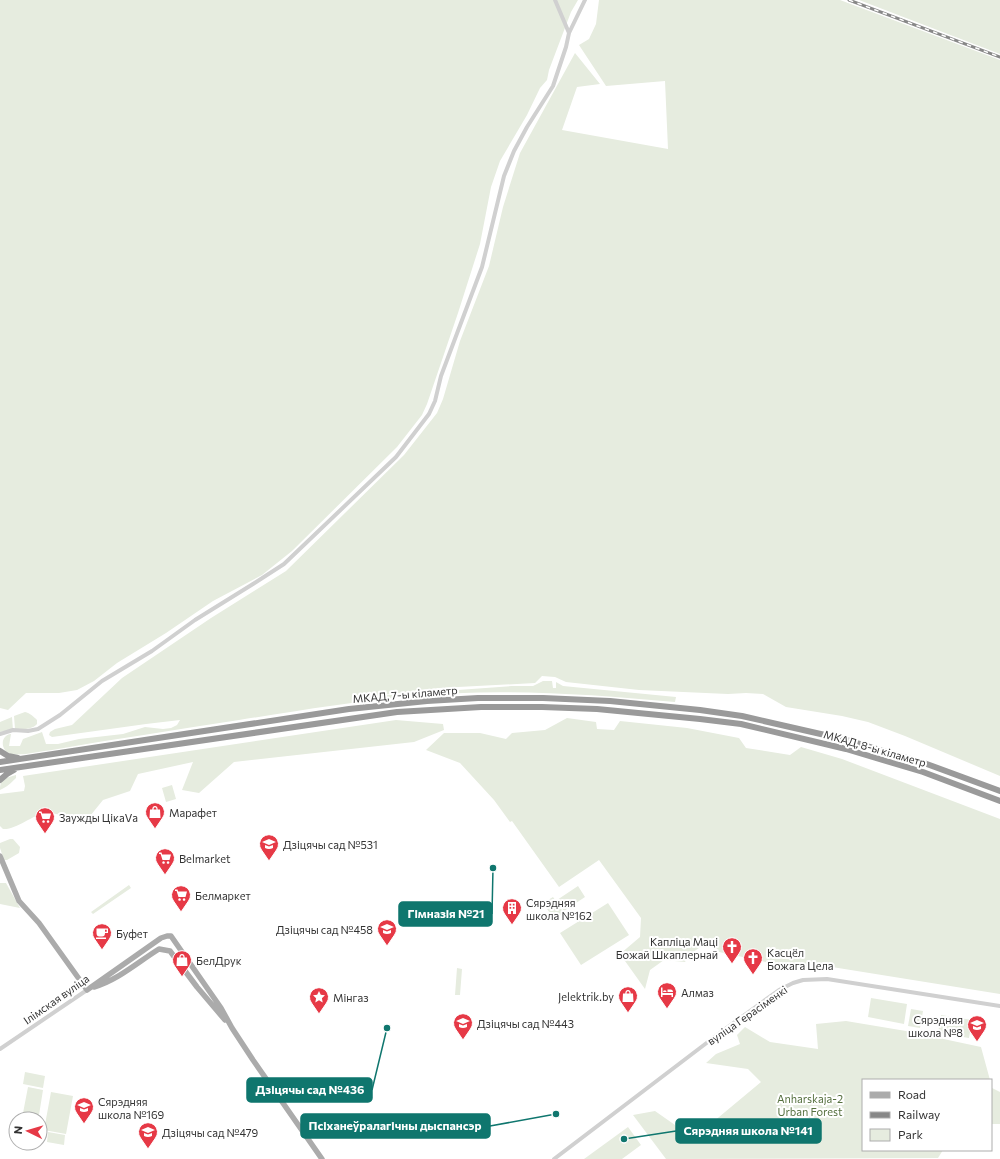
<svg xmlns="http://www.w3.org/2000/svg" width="1000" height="1159" viewBox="0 0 1000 1159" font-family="Commissioner,sans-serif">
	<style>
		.green { fill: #e6ecdf }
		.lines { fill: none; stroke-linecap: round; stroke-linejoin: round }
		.minor { stroke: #d0d0d0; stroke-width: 4 }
		.major { stroke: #ababab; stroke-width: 5.5 }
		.highway { stroke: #9a9a9a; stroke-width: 6 }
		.rail-casing { stroke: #888; stroke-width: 3 }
		.rail { stroke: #fff; stroke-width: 1.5; stroke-dasharray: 4.5; stroke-linecap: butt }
		.labels { text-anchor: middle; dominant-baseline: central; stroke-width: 4; stroke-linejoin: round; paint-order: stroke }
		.street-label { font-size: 11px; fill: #333; stroke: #fff }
		.poi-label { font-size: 11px; fill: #333; stroke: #fff; text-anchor: start }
		.park-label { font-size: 11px; fill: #56703f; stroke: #fff }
		.leader { fill: none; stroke: #0f766e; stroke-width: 1.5 }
		.callout-dot { fill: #0f766e; stroke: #fff; stroke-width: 1.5 }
		.callout { fill: #0f766e; stroke: #0f766e; stroke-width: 1.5 }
		.callout-label { font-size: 12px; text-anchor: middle; font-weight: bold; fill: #fff }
	</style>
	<rect width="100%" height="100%" fill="#fff"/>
	<path class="green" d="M 0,0 L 578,0 L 571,12 L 549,70 L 547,80 L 540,88 L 527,115 L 500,161 L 491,187 L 480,244 L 458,313 L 427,404 L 422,415 L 397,447 L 292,551 L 262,575 L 213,601 L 166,633 L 117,663 L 94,681 L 77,690 L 59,693 L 26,693 L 8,710 L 0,708 Z
		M 599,0 L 840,0 L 1000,60 L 1000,776 L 905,736 L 868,722 L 842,716 L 786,707 L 763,694 L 746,693 L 728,694 L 639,690 L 566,682 L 555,677 L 542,676 L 535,683 L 439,688 L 374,696 L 512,686 L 533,686 L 543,681 L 552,681 L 553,688 L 556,688 L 556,682 L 563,686 L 676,697 L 675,702 C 588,694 500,688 413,696 C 355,701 297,711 239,720 C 176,730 114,739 52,750 C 41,751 22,756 11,754 C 0,751 0,735 11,734 L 9,746 L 20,746 L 23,739 L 42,732 L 46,744 L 58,744 L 79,739 L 123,734 L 145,727 L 163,729 L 171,728 L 177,725 L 180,720 L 146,724 L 52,737 L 49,735 L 50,732 L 55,729 L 72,725 L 122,678 L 211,618 L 286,571 L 404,455 L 437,413 L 443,399 L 460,341 L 489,266 L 503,207 L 520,153 L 575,53 L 600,84 L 577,87 L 562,130 L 668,149 L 665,81 L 606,86 L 579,45 L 589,39 L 596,24 Z
		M 859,0 L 1000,0 L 1000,54 Z
		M 25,712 C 30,713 34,717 37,720 L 37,724 C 32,730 22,729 15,729 L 14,716 Z
		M 12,717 L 13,730 L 0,732 L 0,722 Z
		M 567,718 L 596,722 L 597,729 L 614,730 L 620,721 L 687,728 L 739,738 L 746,748 L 790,755 L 801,747 L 842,759 L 1000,819 L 1000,994 L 832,967 L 799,969 L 719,952 L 708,942 L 690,954 L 685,962 L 664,960 L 650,970 L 645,989 L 620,954 L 640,937 L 641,918 L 599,860 L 559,887 L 512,821 L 510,822 L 494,800 L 460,763 L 426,750 L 444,733 L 480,733 L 506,739 L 512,733 L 545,730 Z
		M 396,720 L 443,724 L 444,730 L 414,742 L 234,762 L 199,793 L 182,790 L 193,762 L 138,774 L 130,791 L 103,800 L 86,821 C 77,819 53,812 46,813 C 32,815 16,830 3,829 L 0,826 L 0,794 L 24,791 L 25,786 L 23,776 Z
		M 16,775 L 16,778 C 11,783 7,787 0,790 C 0,778 6,778 16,775 Z
		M 172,785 L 176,799 L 166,802 L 162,788 Z
		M 10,839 L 13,839 L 20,847 L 19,853 L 7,860 L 4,860 L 0,848 L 0,843 Z
		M 0,883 L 6,883 L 20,908 L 0,904 Z
		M 129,885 L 131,888 L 93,914 L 91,912 Z
		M 578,886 L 585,897 L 564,911 L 557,900 Z
		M 553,897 L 564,913 L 554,919 L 543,903 Z
		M 608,903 L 629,935 L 581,965 L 560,933 Z
		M 457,968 L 462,969 L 460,995 L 455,995 Z
		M 871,998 L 907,1004 L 904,1024 L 868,1017 Z
		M 911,1009 L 923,1011 L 920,1028 L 908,1026 Z
		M 941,1015 L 972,1020 L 969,1038 L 938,1033 Z
		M 846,1021 L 906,1031 L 981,1047 L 990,1080 L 863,1080 L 863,1150 L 943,1150 L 938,1158 L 666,1159 L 633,1115 L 655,1111 L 675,1125 L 680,1142 L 696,1140 L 713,1122 L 761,1082 L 748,1069 L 706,1063 L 716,1054 L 740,1044 L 737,1035 L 745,1027 L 770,1042 L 818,1049 L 816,1024 Z
		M 25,1072 L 45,1076 L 43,1088 L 23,1084 Z
		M 991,1084 L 992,1088 L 1000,1092 L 1000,1124 L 991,1124 Z
		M 28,1087 L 43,1090 L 39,1115 L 23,1113 Z
		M 51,1092 L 73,1096 L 66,1134 L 44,1130 Z
		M 628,1127 L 641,1145 L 622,1159 L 584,1159 Z
		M 48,1132 L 65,1135 L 64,1145 L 47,1142 Z"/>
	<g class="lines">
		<path class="minor" d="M 555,0 L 569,33
			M 0,734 L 13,730 L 28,731 L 38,729 L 60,715 L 102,681 L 152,651 L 195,620 L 253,584 L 284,564 L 396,457 L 429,414 L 435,401 L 441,376 L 482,267 L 504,176 L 514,151 L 527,127 L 553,86 L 566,47 L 569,33 L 585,0
			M 0,1049 L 87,990
			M 554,1159 L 721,1032 L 779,990 L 793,983 L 803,980 L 827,979 L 1000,1006"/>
		<path class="major" d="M 0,856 L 19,901 L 39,923 L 87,990 L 161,938 L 167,936 L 171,936 L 221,1008 L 232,1028 L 253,1060 L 322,1159
			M 94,987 C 118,980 138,962 159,949 L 170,951 L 197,987 L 225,1020"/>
		<path class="highway" d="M 0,751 L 8,756 L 18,758
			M 0,762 L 349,709 L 427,701 L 478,698 L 543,698 L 610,701 L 700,710 L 742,716 L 847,740 L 924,763 L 1000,791
			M 0,770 L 397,712 L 481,707 L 542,707 L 597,709 L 700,719 L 741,724 L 846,749 L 923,772 L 1000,801
			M 0,780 L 7,774 L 14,770"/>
		<g class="rail-casing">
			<path id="rail" d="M 849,0 L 1000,57"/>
		</g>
		<use href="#rail" class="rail"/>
	</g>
	<defs>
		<g id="shop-pin" transform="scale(1)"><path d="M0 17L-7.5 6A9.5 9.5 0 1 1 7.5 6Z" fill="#e63946" stroke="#fff"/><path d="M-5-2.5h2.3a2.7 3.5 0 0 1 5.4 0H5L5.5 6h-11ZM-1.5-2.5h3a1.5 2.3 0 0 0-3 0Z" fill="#fff"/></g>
		<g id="supermarket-pin" transform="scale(1)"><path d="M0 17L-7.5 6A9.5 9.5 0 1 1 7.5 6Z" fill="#e63946" stroke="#fff"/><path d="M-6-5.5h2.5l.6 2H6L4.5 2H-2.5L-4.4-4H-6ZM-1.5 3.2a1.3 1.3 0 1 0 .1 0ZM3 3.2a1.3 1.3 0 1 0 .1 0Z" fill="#fff"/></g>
		<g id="school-pin" transform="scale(1)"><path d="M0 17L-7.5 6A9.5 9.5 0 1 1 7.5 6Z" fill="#e63946" stroke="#fff"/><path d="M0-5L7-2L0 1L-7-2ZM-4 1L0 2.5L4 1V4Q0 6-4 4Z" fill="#fff"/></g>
		<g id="building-pin" transform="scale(1)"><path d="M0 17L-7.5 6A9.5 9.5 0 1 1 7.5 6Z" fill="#e63946" stroke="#fff"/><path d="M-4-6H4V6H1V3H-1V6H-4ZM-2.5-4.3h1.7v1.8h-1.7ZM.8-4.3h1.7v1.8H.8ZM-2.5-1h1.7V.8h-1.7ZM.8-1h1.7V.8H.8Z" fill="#fff"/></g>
		<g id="cafe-pin" transform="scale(1)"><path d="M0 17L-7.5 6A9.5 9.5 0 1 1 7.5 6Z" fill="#e63946" stroke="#fff"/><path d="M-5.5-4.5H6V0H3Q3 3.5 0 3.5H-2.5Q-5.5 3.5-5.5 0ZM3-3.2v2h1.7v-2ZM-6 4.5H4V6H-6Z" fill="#fff"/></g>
		<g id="church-pin" transform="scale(1)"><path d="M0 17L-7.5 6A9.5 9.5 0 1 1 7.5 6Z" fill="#e63946" stroke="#fff"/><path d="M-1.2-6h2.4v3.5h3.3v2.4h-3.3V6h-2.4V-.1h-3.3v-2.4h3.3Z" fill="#fff"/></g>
		<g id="hotel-pin" transform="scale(1)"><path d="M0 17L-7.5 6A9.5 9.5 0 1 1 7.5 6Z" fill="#e63946" stroke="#fff"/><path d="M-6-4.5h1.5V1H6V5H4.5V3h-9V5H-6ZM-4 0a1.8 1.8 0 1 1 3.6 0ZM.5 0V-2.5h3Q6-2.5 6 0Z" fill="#fff"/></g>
		<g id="sight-pin" transform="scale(1)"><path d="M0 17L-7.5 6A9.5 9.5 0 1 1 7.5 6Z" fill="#e63946" stroke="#fff"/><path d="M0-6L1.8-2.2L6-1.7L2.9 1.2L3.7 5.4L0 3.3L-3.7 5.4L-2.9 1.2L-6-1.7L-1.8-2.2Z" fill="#fff"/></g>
	</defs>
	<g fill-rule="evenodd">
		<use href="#shop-pin" x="155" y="812"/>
		<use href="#supermarket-pin" x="45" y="817"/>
		<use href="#school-pin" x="269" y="844"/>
		<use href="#supermarket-pin" x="165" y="858"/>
		<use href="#supermarket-pin" x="181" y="895"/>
		<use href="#building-pin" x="512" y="908"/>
		<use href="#school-pin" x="387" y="929"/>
		<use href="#cafe-pin" x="102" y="933"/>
		<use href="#church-pin" x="732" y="947"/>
		<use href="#church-pin" x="753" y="958"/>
		<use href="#shop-pin" x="182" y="960"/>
		<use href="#hotel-pin" x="667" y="992"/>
		<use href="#shop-pin" x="628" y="996"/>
		<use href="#sight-pin" x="319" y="997"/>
		<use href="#school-pin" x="463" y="1023"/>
		<use href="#school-pin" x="977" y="1025"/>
		<use href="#school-pin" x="84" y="1107"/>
		<use href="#school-pin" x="148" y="1132"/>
	</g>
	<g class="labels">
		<g class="street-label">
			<text transform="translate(405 694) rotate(-5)">МКАД, 7-ы кіламетр</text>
			<text transform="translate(875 748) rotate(16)">МКАД, 8-ы кіламетр</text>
			<text transform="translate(56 999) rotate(-35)">Ілімская вуліца</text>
			<text transform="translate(747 1015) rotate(-35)">вуліца Герасіменкі</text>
		</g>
		<g class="poi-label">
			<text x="169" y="812">Марафет</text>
			<text x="59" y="817">Заужды ЦікаVа</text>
			<text x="283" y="844">Дзіцячы сад №531</text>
			<text x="179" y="858">Belmarket</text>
			<text x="195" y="895">Белмаркет</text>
			<text x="526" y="902">Сярэдняя<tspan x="526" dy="13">школа №162</tspan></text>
			<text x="373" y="929" text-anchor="end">Дзіцячы сад №458</text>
			<text x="116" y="933">Буфет</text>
			<text x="718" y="941" text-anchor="end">Капліца Маці<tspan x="718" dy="13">Божай Шкаплернай</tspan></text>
			<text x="767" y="952">Касцёл<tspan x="767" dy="13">Божага Цела</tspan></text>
			<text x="196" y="960">БелДрук</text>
			<text x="681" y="992">Алмаз</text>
			<text x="614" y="996" text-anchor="end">Jelektrik.by</text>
			<text x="333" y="997">Мінгаз</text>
			<text x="963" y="1019" text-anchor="end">Сярэдняя<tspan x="963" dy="13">школа №8</tspan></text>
			<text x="477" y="1023">Дзіцячы сад №443</text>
			<text x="98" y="1101">Сярэдняя<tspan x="98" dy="13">школа №169</tspan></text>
			<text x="162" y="1132">Дзіцячы сад №479</text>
		</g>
		<g class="park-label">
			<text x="810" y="1098">Anharskaja-2<tspan x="810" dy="13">Urban Forest</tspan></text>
		</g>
	</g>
	<path class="leader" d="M493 868L492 914M387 1028L372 1090M556 1114L490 1126M624 1139L676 1131"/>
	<g class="callout-dot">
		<circle cx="493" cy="868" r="4"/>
		<circle cx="387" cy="1028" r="4"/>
		<circle cx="556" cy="1114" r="4"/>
		<circle cx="624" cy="1139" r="4"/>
	</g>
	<g class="callout">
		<rect x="399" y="902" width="93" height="24" rx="4"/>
		<rect x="247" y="1078" width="125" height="24" rx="4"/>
		<rect x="301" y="1114" width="189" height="24" rx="4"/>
		<rect x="676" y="1119" width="145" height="24" rx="4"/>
	</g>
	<g class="callout-label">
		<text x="446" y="918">Гімназія №21</text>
		<text x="310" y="1094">Дзіцячы сад №436</text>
		<text x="395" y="1130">Псіханеўралагічны дыспансэр</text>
		<text x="748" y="1135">Сярэдняя школа №141</text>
	</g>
	<rect x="862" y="1079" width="130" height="72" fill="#ffffff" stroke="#adadad"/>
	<rect x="870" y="1092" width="20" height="6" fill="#ababab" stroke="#adadad"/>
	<text x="898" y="1099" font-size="12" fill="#333333">Road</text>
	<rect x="870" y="1112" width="20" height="6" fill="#888888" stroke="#adadad"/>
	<text x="898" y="1119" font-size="12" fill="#333333">Railway</text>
	<rect x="870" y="1129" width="20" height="12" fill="#e6ecdf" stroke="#adadad"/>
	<text x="898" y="1139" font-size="12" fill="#333333">Park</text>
	<g transform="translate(28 1131) rotate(275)"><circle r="19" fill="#ffffff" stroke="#adadad"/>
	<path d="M0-3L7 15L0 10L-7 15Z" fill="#e63946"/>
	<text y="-6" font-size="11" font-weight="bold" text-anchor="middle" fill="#333333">N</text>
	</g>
</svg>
